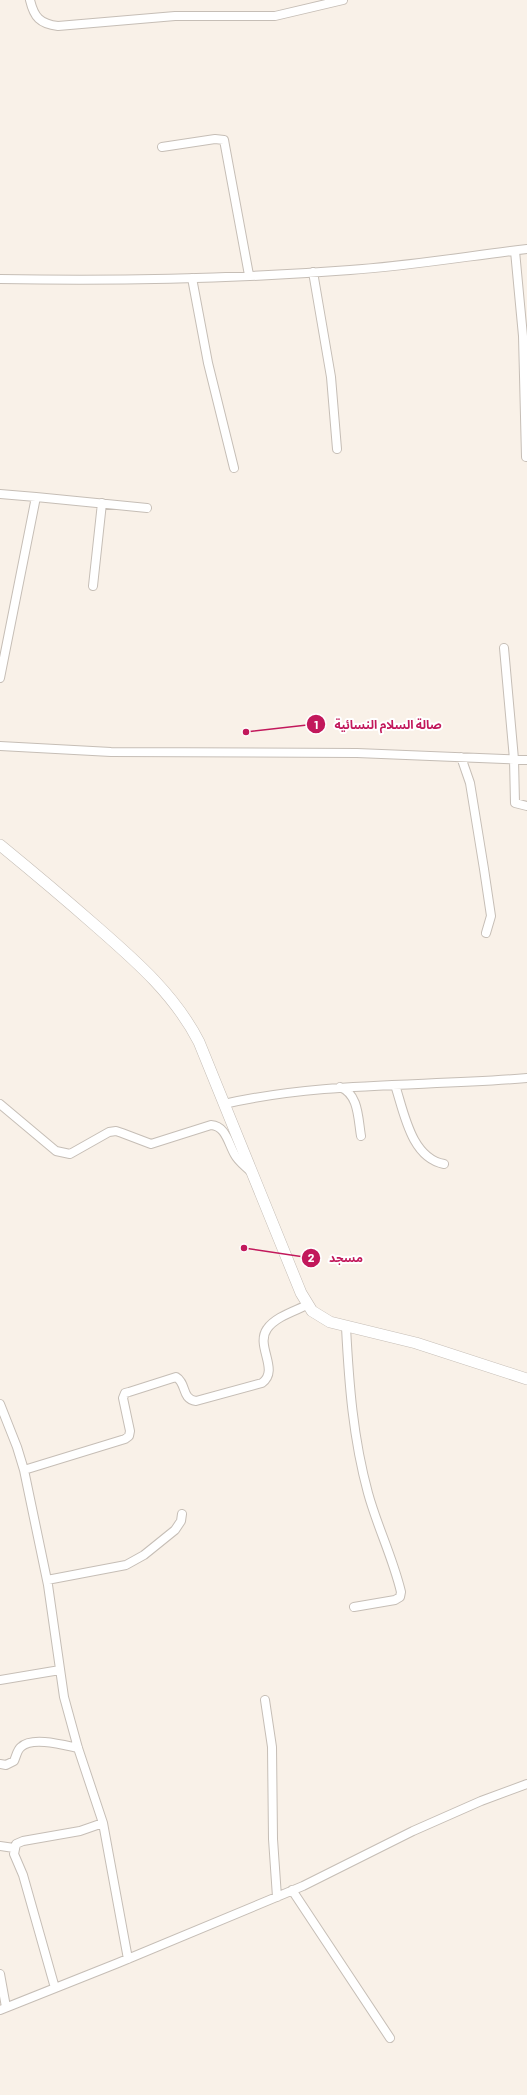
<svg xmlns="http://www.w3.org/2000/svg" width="527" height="2095" viewBox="0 0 527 2095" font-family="Barlow,'Noto Sans Arabic',sans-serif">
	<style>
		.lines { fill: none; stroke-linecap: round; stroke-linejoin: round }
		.street-casing { stroke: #c6beb6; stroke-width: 10 }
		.secondary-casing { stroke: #c6beb6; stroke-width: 12 }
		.street { stroke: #fff; stroke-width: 8 }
		.secondary { stroke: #fff; stroke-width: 11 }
		.leader { fill: none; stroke: #c2185b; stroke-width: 1.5 }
		.callout-dot { fill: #c2185b; stroke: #fff; stroke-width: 1.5 }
		.mark-label { font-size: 12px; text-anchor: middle; font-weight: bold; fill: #fff }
		.callout-label { font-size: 12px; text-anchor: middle; font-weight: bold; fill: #c2185b; stroke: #fff; stroke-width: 4; stroke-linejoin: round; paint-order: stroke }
	</style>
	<rect width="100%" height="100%" fill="#f9f1e8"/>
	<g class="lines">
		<g class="street-casing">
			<path id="street" d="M 30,0 C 34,17 40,24 58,26 L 175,16 L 275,16 L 343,0
				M 162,147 L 215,139 L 224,140 L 249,275
				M 515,251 L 523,336 L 526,457
				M 313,272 L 331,377 L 337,449
				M 192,278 L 208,363 L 234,468
				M 0,279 C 117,281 234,279 350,270 C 409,266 468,256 527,249
				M 0,494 L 36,497 L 0,678
				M 36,497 L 147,508
				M 93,586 L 102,503
				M 504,648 L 514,759 L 515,803 L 527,806
				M 0,746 L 111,752 L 357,753 L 527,760
				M 461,757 L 470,783 L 484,869 L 491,916 L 486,933
				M 395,1085 C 404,1112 411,1158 444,1164
				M 340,1087 C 359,1094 358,1119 361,1136
				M 0,1104 L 56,1151 L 70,1154 L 109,1132 L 116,1131 L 122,1133 L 151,1144 L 211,1125 C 226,1126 228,1143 235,1155 C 238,1161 245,1166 250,1171
				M 224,1104 C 325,1081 425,1087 527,1078
				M 346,1327 C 349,1384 353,1438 368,1493 C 377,1526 393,1558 401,1592 L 400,1597 L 395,1600 L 354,1607
				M 0,1404 L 17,1447 L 24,1470 L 48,1585 L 64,1697 L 78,1748 L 103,1823 L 128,1959
				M 24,1470 L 125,1439 L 129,1436 L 130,1431 L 123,1398 L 125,1393 L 129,1392 L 176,1377 C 187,1383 181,1399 196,1401 L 262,1383 C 280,1370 255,1346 267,1329 C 275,1317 295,1311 307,1305
				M 47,1580 L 126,1565 L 144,1555 L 175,1530 L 181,1521 L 182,1514
				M 0,1680 L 60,1670
				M 265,1700 L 272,1747 L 273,1839 L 277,1897
				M 0,1764 L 6,1765 L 14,1761 C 16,1757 17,1750 21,1747 C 32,1736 64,1745 78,1748
				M 0,1846 L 14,1848
				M 292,1890 L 390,2038
				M 0,1974 L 6,2007
				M 55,1988 L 23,1875 L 14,1854 L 16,1844 L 23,1841 L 80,1831 L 103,1823
				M 0,2010 L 118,1963 L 303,1886 L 413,1831 L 481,1801 L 527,1784"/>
		</g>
		<g class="secondary-casing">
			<path id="secondary" d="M 0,845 C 33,872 65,899 97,927 C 137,962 175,995 199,1042 L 301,1293 L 312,1311 L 330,1322 L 416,1343 L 527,1379"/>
		</g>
		<use href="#street" class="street"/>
		<use href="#secondary" class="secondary"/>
	</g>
	<path class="leader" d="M246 732L316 724M244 1248L311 1258"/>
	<g class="callout-dot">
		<circle cx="246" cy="732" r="4"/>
		<circle cx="244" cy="1248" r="4"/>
		<circle cx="316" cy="724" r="10"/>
		<circle cx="311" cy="1258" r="10"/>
	</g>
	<g class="mark-label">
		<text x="316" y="729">1</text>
		<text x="311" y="1262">2</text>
	</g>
	<g class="callout-label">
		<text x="388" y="729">صالة السلام النسائية</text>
		<text x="346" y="1262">مسجد</text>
	</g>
</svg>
